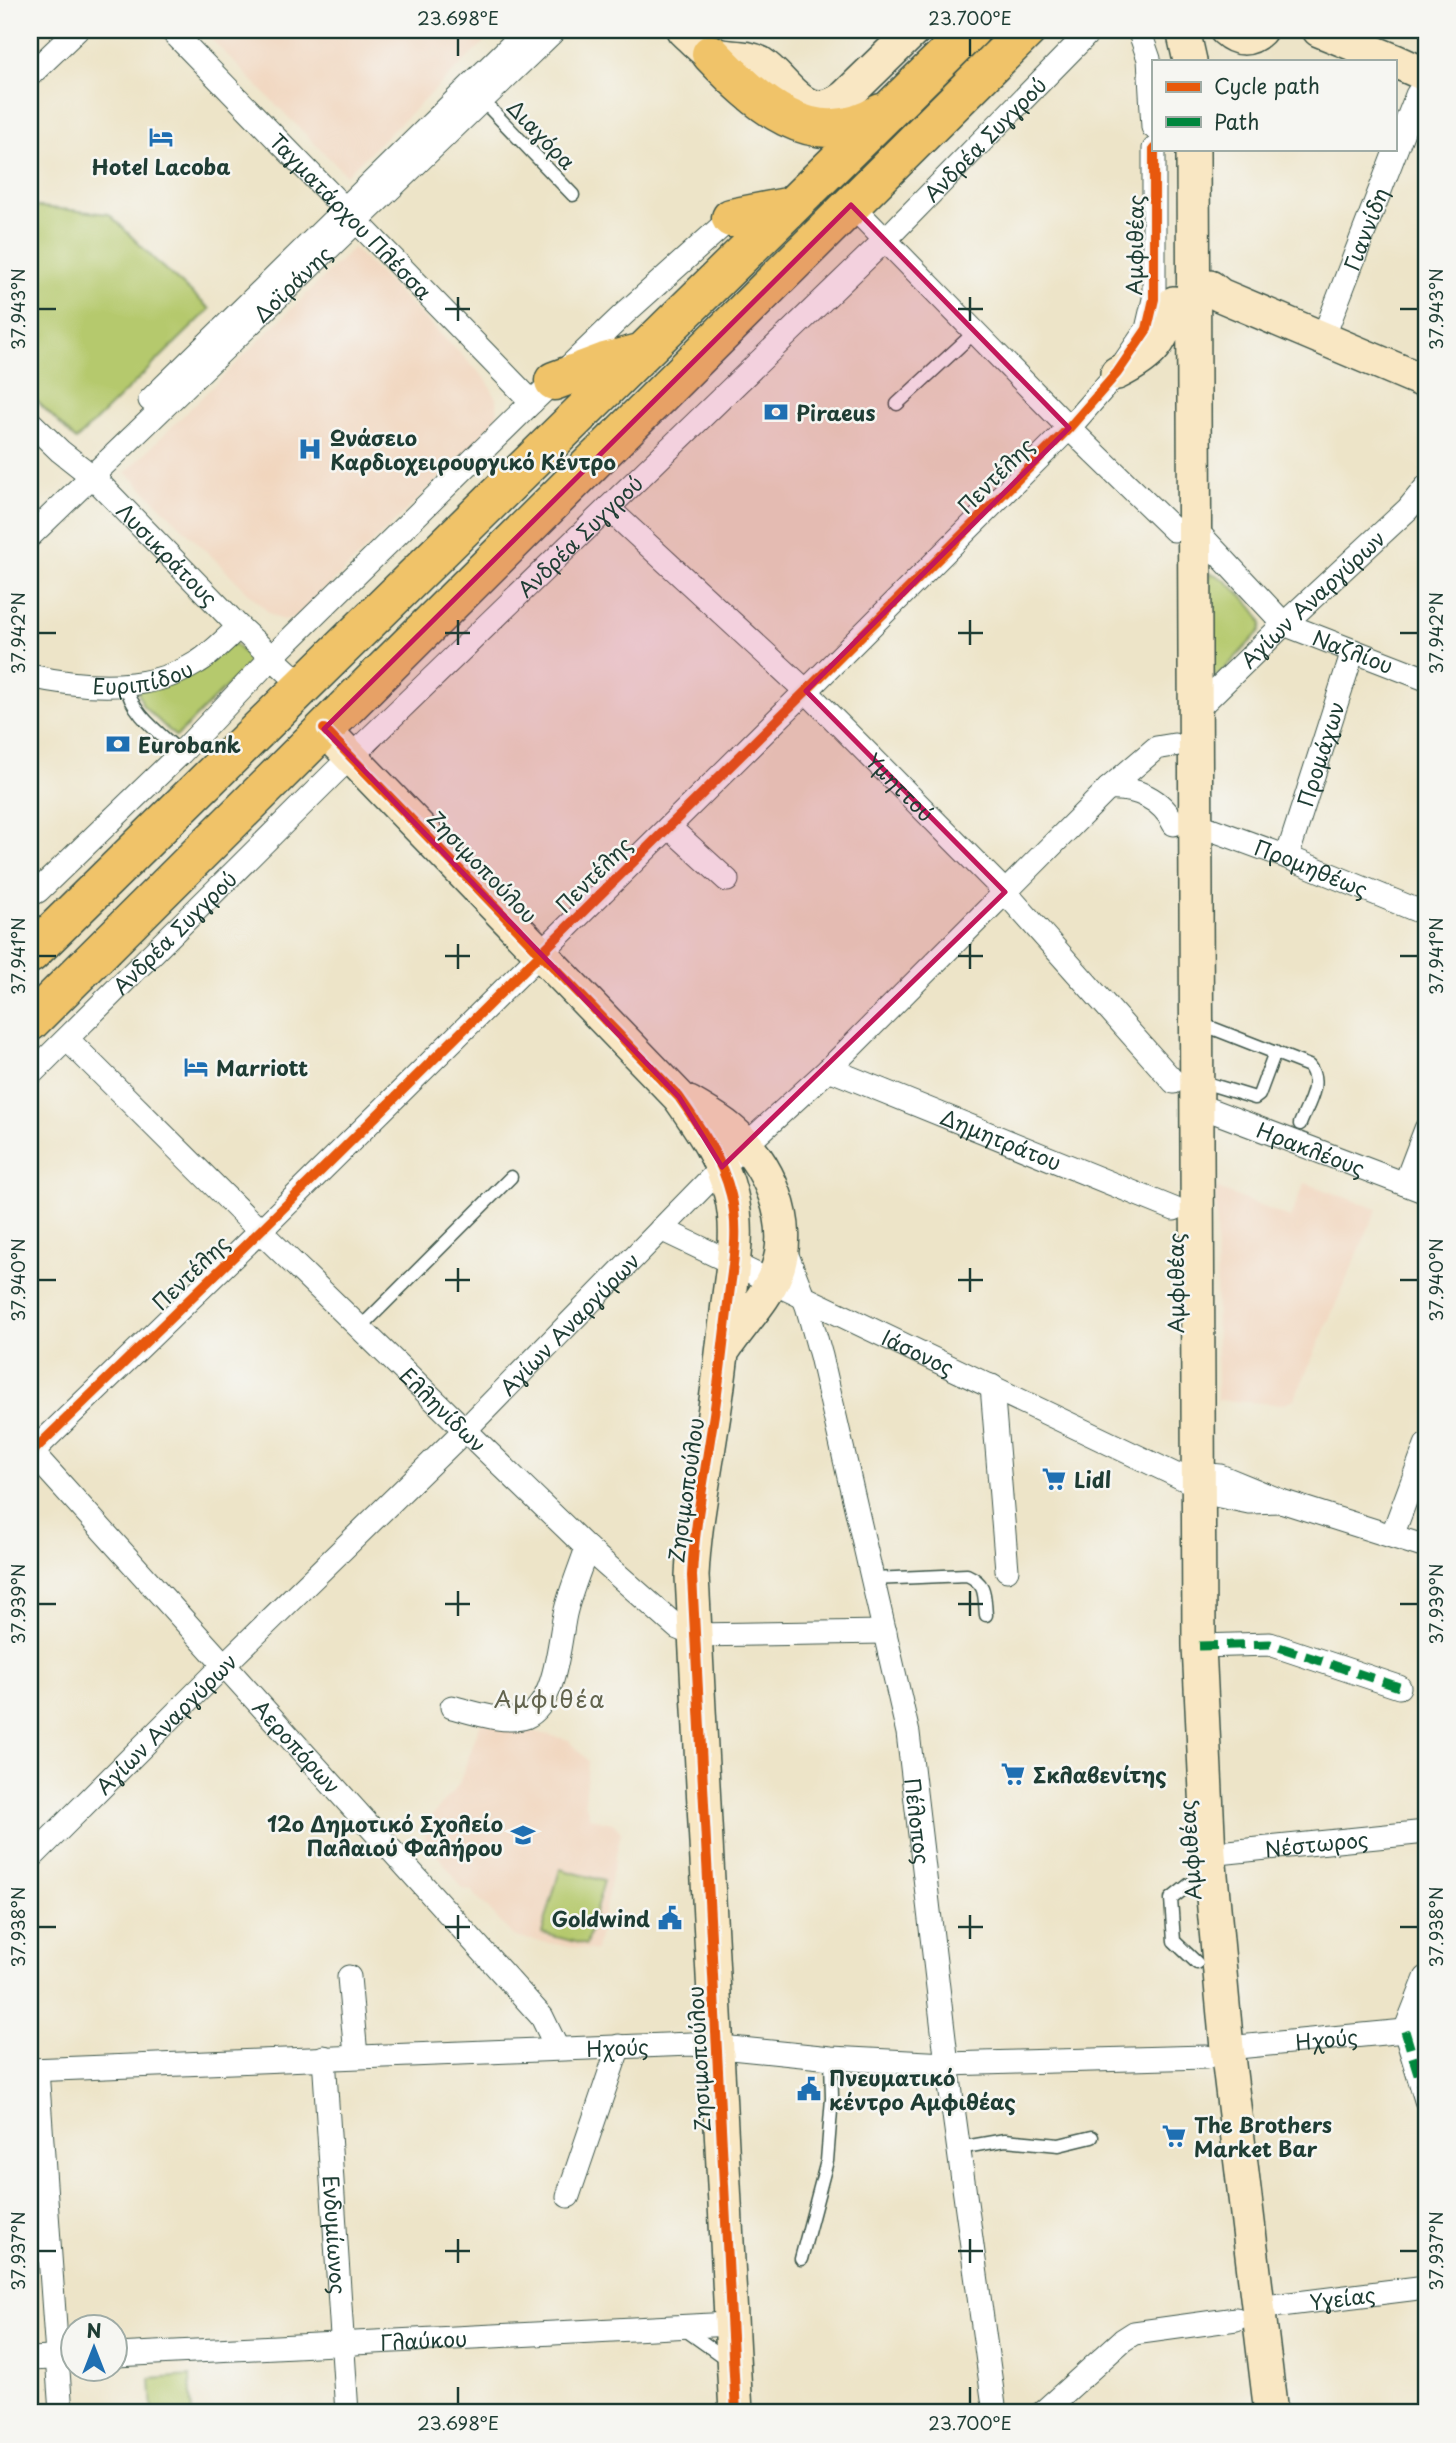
<svg xmlns="http://www.w3.org/2000/svg" width="1456" height="2443" viewBox="0 0 1456 2443" font-family="'Playpen Sans',sans-serif">
	<style>
		.built { fill: #f1d5bd }
		.green { fill: #b5c96d; stroke: #6a8350; stroke-width: 2 }
		.lines { fill: none; stroke-linecap: round; stroke-linejoin: round }
		.lane-casing { stroke: #3e564a; stroke-width: 15 }
		.street-casing { stroke: #3e564a; stroke-width: 25 }
		.secondary-casing { stroke: #3e564a; stroke-width: 36 }
		.highway-casing { stroke: #3e564a; stroke-width: 41 }
		.lane { stroke: #fff; stroke-width: 12 }
		.street { stroke: #fff; stroke-width: 23 }
		.secondary { stroke: #f9e7c3; stroke-width: 33 }
		.highway { stroke: #f0c369; stroke-width: 38 }
		.quiet { stroke: #00873e; stroke-width: 9; stroke-dasharray: 18 9; stroke-linecap: butt }
		.cycleway-casing { stroke: #f6f6f2; stroke-width: 15 }
		.cycleway { stroke: #e8590c; stroke-width: 10 }
		.marked { fill: #c2185b; fill-opacity: 0.2; stroke: #c2185b; stroke-width: 5; stroke-linejoin: round }
		.ticks { fill: none; stroke: #1f3d34; stroke-width: 2.5 }
		.labels { text-anchor: middle; dominant-baseline: central; stroke-width: 5; stroke-linejoin: round; paint-order: stroke }
		.street-label { font-size: 21px; fill: #1f3d34; stroke: #f6f6f2 }
		.poi-label { font-size: 21px; font-weight: bold; fill: #1f3d34; stroke: #f6f6f2; text-anchor: start }
		.neighbourhood-label { font-size: 23px; letter-spacing: 2px; fill: #62644e; stroke: #f6f6f2 }
		.neatline { fill: none; stroke: #1f3d34; stroke-width: 2.5 }
		.ticks-label { font-size: 18px; text-anchor: middle; fill: #1f3d34 }
	</style>
	<rect width="100%" height="100%" fill="#f6f6f2"/>
	<filter id="ink" filterUnits="userSpaceOnUse"><feTurbulence type="fractalNoise" baseFrequency=".0143" numOctaves="2"/><feDisplacementMap in="SourceGraphic" scale="14" xChannelSelector="R" yChannelSelector="G"/><feConvolveMatrix kernelMatrix="1 2 1 2 8 2 1 2 1" color-interpolation-filters="sRGB"/></filter>
	<filter id="wash" filterUnits="userSpaceOnUse"><feTurbulence type="fractalNoise" baseFrequency=".00686" numOctaves="4" result="noise"/><feDisplacementMap in="SourceGraphic" scale="28" xChannelSelector="R" yChannelSelector="G"/><feGaussianBlur stdDeviation="1.57" result="paint"/><feColorMatrix in="noise" values="0 0 0 0 0 0 0 0 0 0 0 0 0 0 0 0 0 1.4 0 .05"/><feComposite in="paint" operator="in"/></filter>
	<g filter="url(#wash)">
		<rect width="100%" height="100%" fill="#ede4c8"/>
		<path class="built" d="M 211,30 L 497,30 L 346,175 L 206,34 Z
			M 353,248 L 487,380 L 497,401 L 498,421 L 296,618 L 282,620 L 269,613 L 126,472 Z
			M 1305,1183 L 1377,1209 L 1295,1398 L 1288,1402 L 1279,1404 L 1217,1400 L 1216,1188 L 1290,1218 Z
			M 482,1719 L 569,1740 L 588,1761 L 585,1802 L 590,1818 L 613,1823 L 621,1832 L 596,1951 L 514,1937 L 472,1891 L 463,1889 L 425,1838 L 426,1827 L 431,1817 L 459,1784 Z"/>
		<path class="green" d="M 30,206 L 109,214 L 161,266 L 210,309 L 76,440 L 30,394 Z
			M 1209,573 C 1224,574 1258,610 1262,624 L 1260,631 L 1222,672 L 1215,676 L 1210,675 Z
			M 231,640 L 252,661 L 176,737 L 143,706 L 137,689 Z
			M 560,1869 L 604,1881 L 586,1945 L 542,1933 Z
			M 190,2376 L 192,2413 L 153,2413 L 151,2379 Z"/>
	</g>
	<g filter="url(#ink)">
		<g class="lines">
			<g class="lane-casing">
				<path id="lane" d="M 483,101 L 573,195
					M 897,404 L 975,332
					M 126,684 C 130,713 161,734 181,753
					M 1212,1028 L 1309,1066 C 1323,1083 1307,1106 1300,1124
					M 1206,1083 L 1255,1098 L 1259,1095 L 1275,1052
					M 360,1328 L 511,1177
					M 872,1579 L 967,1575 C 987,1584 984,1595 986,1615
					M 1190,1884 L 1171,1899 L 1174,1941 L 1197,1963
					M 959,2148 L 1005,2140 L 1059,2145 L 1092,2137
					M 801,2259 L 827,2161 L 832,2098 L 831,2058
					M 684,2329 L 729,2361"/>
			</g>
			<g class="street-casing">
				<g id="street">
					<path id="s1" d="M 171,30 L 532,402"/>
					<path d="M 1139,30 L 1149,59 L 1153,127"/>
					<path d="M 30,75 L 77,30"/>
					<path d="M 851,205 L 1069,428 L 1174,530"/>
					<path id="s2" d="M 1323,338 L 1417,95 L 1426,81"/>
					<path d="M 150,400 L 527,30"/>
					<path id="s3" d="M 30,422 L 60,451 L 93,477 L 239,627 L 303,686"/>
					<path id="s4" d="M 608,508 L 806,691 L 1005,892 L 1174,1082"/>
					<path id="s5" d="M 1196,530 L 1284,624 L 1426,679"/>
					<path id="s6" d="M 30,536 L 555,30"/>
					<path id="s7" d="M 30,676 C 84,688 149,693 198,662 C 213,653 226,638 239,627"/>
					<path id="s8" d="M 1196,710 L 1284,624 L 1408,509 L 1426,487"/>
					<path d="M 1108,789 C 1136,787 1162,799 1174,824"/>
					<path id="s9" d="M 1197,824 L 1287,857 L 1426,914"/>
					<path d="M 669,827 L 727,880"/>
					<path id="s10" d="M 1287,857 L 1353,651"/>
					<path d="M 30,895 L 38,891 L 181,753 L 272,657 L 532,402 L 624,314 L 731,218"/>
					<path id="s11" d="M 67,1039 L 260,1231 L 465,1430 L 587,1548 L 678,1628 L 695,1635 L 885,1632"/>
					<path id="s12" d="M 829,1069 L 1174,1209"/>
					<path id="s13" d="M 30,1075 L 333,774 L 885,240 L 1091,30"/>
					<path id="s14" d="M 1197,1105 L 1426,1192"/>
					<path d="M 1405,1184 L 1426,1129"/>
					<path id="s15" d="M 661,1229 L 1220,1496 L 1249,1502 L 1281,1501"/>
					<path id="s16" d="M 783,1245 L 807,1306 L 821,1356 L 908,1733 L 947,2064 L 995,2413"/>
					<path d="M 992,1386 L 1007,1570"/>
					<path id="s17" d="M 30,1450 L 542,2017 L 557,2048"/>
					<path d="M 30,1454 L 260,1231 L 806,691 L 1069,428 L 1117,373 L 1147,329 L 1154,299 L 1154,149"/>
					<path d="M 1186,1473 L 1220,1476 L 1281,1501 L 1426,1547"/>
					<path d="M 1392,1536 L 1426,1445"/>
					<path d="M 1199,1646 L 1270,1644 L 1399,1687"/>
					<path d="M 452,1707 C 471,1712 506,1724 526,1717 C 556,1704 559,1642 565,1614 C 570,1592 580,1569 587,1548"/>
					<path id="s18" d="M 1209,1854 L 1426,1832"/>
					<path id="s19" d="M 30,1859 L 223,1666 L 465,1430 L 722,1167 L 829,1069 L 1108,789 L 1156,748 L 1174,745"/>
					<path d="M 349,1977 L 356,2056"/>
					<path d="M 1426,1978 L 1405,2031 L 1426,2100"/>
					<path id="s20" d="M 1227,2048 L 1426,2029"/>
					<path id="s21" d="M 324,2057 L 347,2413"/>
					<path id="s22" d="M 30,2070 L 691,2044 L 831,2058 L 947,2064 L 1206,2057"/>
					<path d="M 37,2070 L 61,2413"/>
					<path d="M 568,2196 L 619,2046"/>
					<path id="s23" d="M 1257,2308 L 1426,2287"/>
					<path id="s24" d="M 116,2355 L 731,2324"/>
					<path d="M 30,2359 L 74,2357"/>
					<path d="M 1042,2413 L 1123,2340 L 1134,2333 L 1236,2319"/>
				</g>
			</g>
			<g class="secondary-casing">
				<path id="secondary" d="M 683,30 C 691,37 703,51 712,54 C 728,59 745,55 760,63 C 787,80 804,128 845,97 L 914,30
					M 1183,30 L 1190,61
					M 1226,30 C 1237,40 1249,41 1260,30
					M 1319,30 L 1395,61
					M 1395,61 L 1426,75
					M 1193,149 L 1199,1646 L 1209,1854 L 1227,2048 L 1271,2413
					M 1210,287 L 1220,295 L 1426,382
					M 1117,373 C 1155,354 1161,343 1174,303
					M 324,729 L 679,1097 C 700,1127 722,1158 731,1195 C 741,1235 731,1272 727,1312 C 722,1352 718,1393 711,1433 C 704,1480 694,1528 692,1576 L 736,2413
					M 689,1103 C 702,1111 717,1119 729,1129 C 768,1160 796,1224 776,1273 C 767,1297 740,1325 725,1348"/>
			</g>
			<g class="highway-casing">
				<path id="highway" d="M 711,54 C 757,102 811,155 881,113
					M 731,218 L 792,206
					M 554,381 L 605,362 L 640,353
					M 30,954 L 971,30
					M 30,1022 L 1027,30"/>
			</g>
			<use href="#lane" class="lane"/>
			<use href="#street" class="street"/>
			<use href="#secondary" class="secondary"/>
			<use href="#highway" class="highway"/>
			<path class="quiet" d="M 1199,1646 L 1270,1644 L 1399,1687
				M 1405,2031 L 1426,2100"/>
			<g class="cycleway-casing">
				<path id="cycleway" d="M 324,729 L 679,1097 C 700,1127 722,1158 731,1195 C 741,1235 731,1272 727,1312 C 722,1352 718,1393 711,1433 C 704,1480 694,1528 692,1576 L 736,2413
					M 30,1454 L 260,1231 L 806,691 L 1069,428 L 1117,373 L 1147,329 L 1154,299 L 1154,149"/>
			</g>
			<use href="#cycleway" class="cycleway"/>
		</g>
	</g>
	<path class="marked" d="M 851,205 L 1069,428 L 806,691 L 1005,892 L 722,1167 L 679,1097 L 324,729 Z"/>
	<path class="ticks" d="M 458,38 L 458,56M 970,38 L 970,56M 458,297 L 458,321M 970,297 L 970,321M 38,309 L 56,309M 445,309 L 470,309M 958,309 L 983,309M 1400,309 L 1418,309M 458,620 L 458,645M 970,620 L 970,645M 38,633 L 56,633M 445,633 L 470,633M 958,633 L 983,633M 1400,633 L 1418,633M 458,944 L 458,969M 970,944 L 970,969M 38,956 L 56,956M 445,956 L 470,956M 958,956 L 983,956M 1400,956 L 1418,956M 458,1268 L 458,1292M 970,1268 L 970,1292M 38,1280 L 56,1280M 445,1280 L 470,1280M 958,1280 L 983,1280M 1400,1280 L 1418,1280M 458,1591 L 458,1616M 970,1591 L 970,1616M 38,1604 L 56,1604M 445,1604 L 470,1604M 958,1604 L 983,1604M 1400,1604 L 1418,1604M 458,1915 L 458,1939M 970,1915 L 970,1939M 38,1927 L 56,1927M 445,1927 L 470,1927M 958,1927 L 983,1927M 1400,1927 L 1418,1927M 458,2239 L 458,2263M 970,2239 L 970,2263M 38,2251 L 56,2251M 445,2251 L 470,2251M 958,2251 L 983,2251M 1400,2251 L 1418,2251M 458,2387 L 458,2404M 970,2387 L 970,2404"/>
	<defs>
		<g id="hotel-bare" transform="scale(1.89)"><path d="M-6-4.5h1.5V1H6V5H4.5V3h-9V5H-6ZM-4 0a1.8 1.8 0 1 1 3.6 0ZM.5 0V-2.5h3Q6-2.5 6 0Z" fill="#1f6fb2" stroke="#f6f6f2" stroke-width="2.5" paint-order="stroke"/></g>
		<g id="bank-bare" transform="scale(1.89)"><path d="M-6-4H6V4H-6ZM0-2.3a2.3 2.3 0 1 0 0 4.6a2.3 2.3 0 1 0 0-4.6Z" fill="#1f6fb2" stroke="#f6f6f2" stroke-width="2.5" paint-order="stroke"/></g>
		<g id="hospital-bare" transform="scale(1.89)"><path d="M-5-5h3v3.5h4V-5h3V5h-3V1.5h-4V5h-3Z" fill="#1f6fb2" stroke="#f6f6f2" stroke-width="2.5" paint-order="stroke"/></g>
		<g id="supermarket-bare" transform="scale(1.89)"><path d="M-6-5.5h2.5l.6 2H6L4.5 2H-2.5L-4.4-4H-6ZM-1.5 3.2a1.3 1.3 0 1 0 .1 0ZM3 3.2a1.3 1.3 0 1 0 .1 0Z" fill="#1f6fb2" stroke="#f6f6f2" stroke-width="2.5" paint-order="stroke"/></g>
		<g id="school-bare" transform="scale(1.89)"><path d="M0-5L7-2L0 1L-7-2ZM-4 1L0 2.5L4 1V4Q0 6-4 4Z" fill="#1f6fb2" stroke="#f6f6f2" stroke-width="2.5" paint-order="stroke"/></g>
		<g id="civic-bare" transform="scale(1.89)"><path d="M-.6-6.5H3V-4.5H.6V-3L4-1V1h2V6H-6V1h2V-1L-.6-3ZM-1.2 2.5V6h2.4V2.5Z" fill="#1f6fb2" stroke="#f6f6f2" stroke-width="2.5" paint-order="stroke"/></g>
	</defs>
	<g fill-rule="evenodd">
		<use href="#hotel-bare" x="161" y="137"/>
		<use href="#bank-bare" x="776" y="412"/>
		<use href="#hospital-bare" x="310" y="449"/>
		<use href="#bank-bare" x="118" y="744"/>
		<use href="#hotel-bare" x="196" y="1067"/>
		<use href="#supermarket-bare" x="1054" y="1479"/>
		<use href="#supermarket-bare" x="1013" y="1774"/>
		<use href="#school-bare" x="523" y="1835"/>
		<use href="#civic-bare" x="670" y="1918"/>
		<use href="#civic-bare" x="809" y="2089"/>
		<use href="#supermarket-bare" x="1174" y="2136"/>
	</g>
	<g class="labels">
		<g class="street-label">
			<text transform="translate(542 134) rotate(46)">Διαγόρα</text>
			<text stroke="none"><textPath href="#s13" startOffset="1337">Ανδρέα Συγγρού</textPath></text>
			<text stroke="none"><textPath href="#s1" startOffset="259">Ταγματάρχου Πλέσσα</textPath></text>
			<text stroke="none"><textPath href="#s2" startOffset="117">Γιαννίδη</textPath></text>
			<text transform="translate(1134 245) rotate(-89)">Αμφιθέας</text>
			<text stroke="none"><textPath href="#s6" startOffset="364">Δοϊράνης</textPath></text>
			<text transform="translate(995 475) rotate(-45)">Πεντέλης</text>
			<text stroke="none"><textPath href="#s13" startOffset="770">Ανδρέα Συγγρού</textPath></text>
			<text stroke="none"><textPath href="#s3" startOffset="191">Λυσικράτους</textPath></text>
			<text stroke="none"><textPath href="#s8" startOffset="161">Αγίων Αναργύρων</textPath></text>
			<text stroke="none"><textPath href="#s5" startOffset="203">Ναζλίου</textPath></text>
			<text stroke="none"><textPath href="#s7" startOffset="114">Ευριπίδου</textPath></text>
			<text stroke="none"><textPath href="#s10" startOffset="108">Προμάχων</textPath></text>
			<text stroke="none"><textPath href="#s4" startOffset="404">Υμηττού</textPath></text>
			<text transform="translate(483 866) rotate(46)">Ζησιμοπούλου</text>
			<text stroke="none"><textPath href="#s9" startOffset="122">Προμηθέως</textPath></text>
			<text transform="translate(593 874) rotate(-45)">Πεντέλης</text>
			<text stroke="none"><textPath href="#s13" startOffset="203">Ανδρέα Συγγρού</textPath></text>
			<text stroke="none"><textPath href="#s12" startOffset="186">Δημητράτου</textPath></text>
			<text stroke="none"><textPath href="#s14" startOffset="122">Ηρακλέους</textPath></text>
			<text transform="translate(190 1272) rotate(-44)">Πεντέλης</text>
			<text transform="translate(1175 1283) rotate(-90)">Αμφιθέας</text>
			<text stroke="none"><textPath href="#s19" startOffset="760">Αγίων Αναργύρων</textPath></text>
			<text stroke="none"><textPath href="#s15" startOffset="285">Ιάσονος</textPath></text>
			<text stroke="none"><textPath href="#s11" startOffset="528">Ελληνίδων</textPath></text>
			<text transform="translate(685 1490) rotate(-82)">Ζησιμοπούλου</text>
			<text stroke="none"><textPath href="#s19" startOffset="192">Αγίων Αναργύρων</textPath></text>
			<text stroke="none"><textPath href="#s17" startOffset="399">Αεροπόρων</textPath></text>
			<text stroke="none"><textPath href="#s16" startOffset="593">Πέλοπος</textPath></text>
			<text stroke="none"><textPath href="#s18" startOffset="108">Νέστωρος</textPath></text>
			<text transform="translate(1189 1850) rotate(-94)">Αμφιθέας</text>
			<text stroke="none"><textPath href="#s20" startOffset="100">Ηχούς</textPath></text>
			<text stroke="none"><textPath href="#s22" startOffset="588">Ηχούς</textPath></text>
			<text transform="translate(698 2059) rotate(-93)">Ζησιμοπούλου</text>
			<text stroke="none"><textPath href="#s21" startOffset="178">Ενδυμίωνος</textPath></text>
			<text stroke="none"><textPath href="#s23" startOffset="86">Υγείας</textPath></text>
			<text stroke="none"><textPath href="#s24" startOffset="308">Γλαύκου</textPath></text>
		</g>
		<g class="poi-label">
			<text x="161" y="166" text-anchor="middle">Hotel Lacoba</text>
			<text x="796" y="412">Piraeus</text>
			<text x="330" y="437">Ωνάσειο<tspan x="330" dy="24">Καρδιοχειρουργικό Κέντρο</tspan></text>
			<text x="138" y="744">Eurobank</text>
			<text x="216" y="1067">Marriott</text>
			<text x="1074" y="1479">Lidl</text>
			<text x="1033" y="1774">Σκλαβενίτης</text>
			<text x="503" y="1823" text-anchor="end">12ο Δημοτικό Σχολείο<tspan x="503" dy="24">Παλαιού Φαλήρου</tspan></text>
			<text x="650" y="1918" text-anchor="end">Goldwind</text>
			<text x="829" y="2077">Πνευματικό<tspan x="829" dy="24">κέντρο Αμφιθέας</tspan></text>
			<text x="1194" y="2124">The Brothers<tspan x="1194" dy="24">Market Bar</tspan></text>
		</g>
		<g class="neighbourhood-label">
			<text x="550" y="1698">Αμφιθέα</text>
		</g>
	</g>
	<rect width="1456" height="2443" fill="none" stroke="#f6f6f2" stroke-width="77"/>
	<rect x="1152" y="60" width="245" height="91" fill="#f6f6f2" stroke="#a0aca6" stroke-width="2"/>
	<rect x="1166" y="82" width="35" height="10" fill="#e8590c" stroke="#a0aca6" stroke-width="2"/>
	<text x="1214" y="94" font-size="21" fill="#1f3d34">Cycle path</text>
	<rect x="1166" y="117" width="35" height="10" fill="#00873e" stroke="#a0aca6" stroke-width="2"/>
	<text x="1214" y="130" font-size="21" fill="#1f3d34">Path</text>
	<g transform="translate(94 2348)"><circle r="33" fill="#f6f6f2" stroke="#a0aca6" stroke-width="2"/>
	<path d="M0-5L12 26L0 18L-12 26Z" fill="#1f6fb2"/>
	<text y="-10" font-size="19" font-weight="bold" text-anchor="middle" fill="#1f3d34">N</text>
	</g>
	<rect x="38" y="38" width="1380" height="2366" class="neatline"/>
	<g class="ticks-label">
		<text x="458" y="25">23.698°E</text>
		<text x="970" y="25">23.700°E</text>
		<text transform="translate(19 309) rotate(-90)" y="6">37.943°N</text>
		<text transform="translate(1437 309) rotate(-90)" y="6">37.943°N</text>
		<text transform="translate(19 633) rotate(-90)" y="6">37.942°N</text>
		<text transform="translate(1437 633) rotate(-90)" y="6">37.942°N</text>
		<text transform="translate(19 956) rotate(-90)" y="6">37.941°N</text>
		<text transform="translate(1437 956) rotate(-90)" y="6">37.941°N</text>
		<text transform="translate(19 1280) rotate(-90)" y="6">37.940°N</text>
		<text transform="translate(1437 1280) rotate(-90)" y="6">37.940°N</text>
		<text transform="translate(19 1604) rotate(-90)" y="6">37.939°N</text>
		<text transform="translate(1437 1604) rotate(-90)" y="6">37.939°N</text>
		<text transform="translate(19 1927) rotate(-90)" y="6">37.938°N</text>
		<text transform="translate(1437 1927) rotate(-90)" y="6">37.938°N</text>
		<text transform="translate(19 2251) rotate(-90)" y="6">37.937°N</text>
		<text transform="translate(1437 2251) rotate(-90)" y="6">37.937°N</text>
		<text x="458" y="2430">23.698°E</text>
		<text x="970" y="2430">23.700°E</text>
	</g>
</svg>
